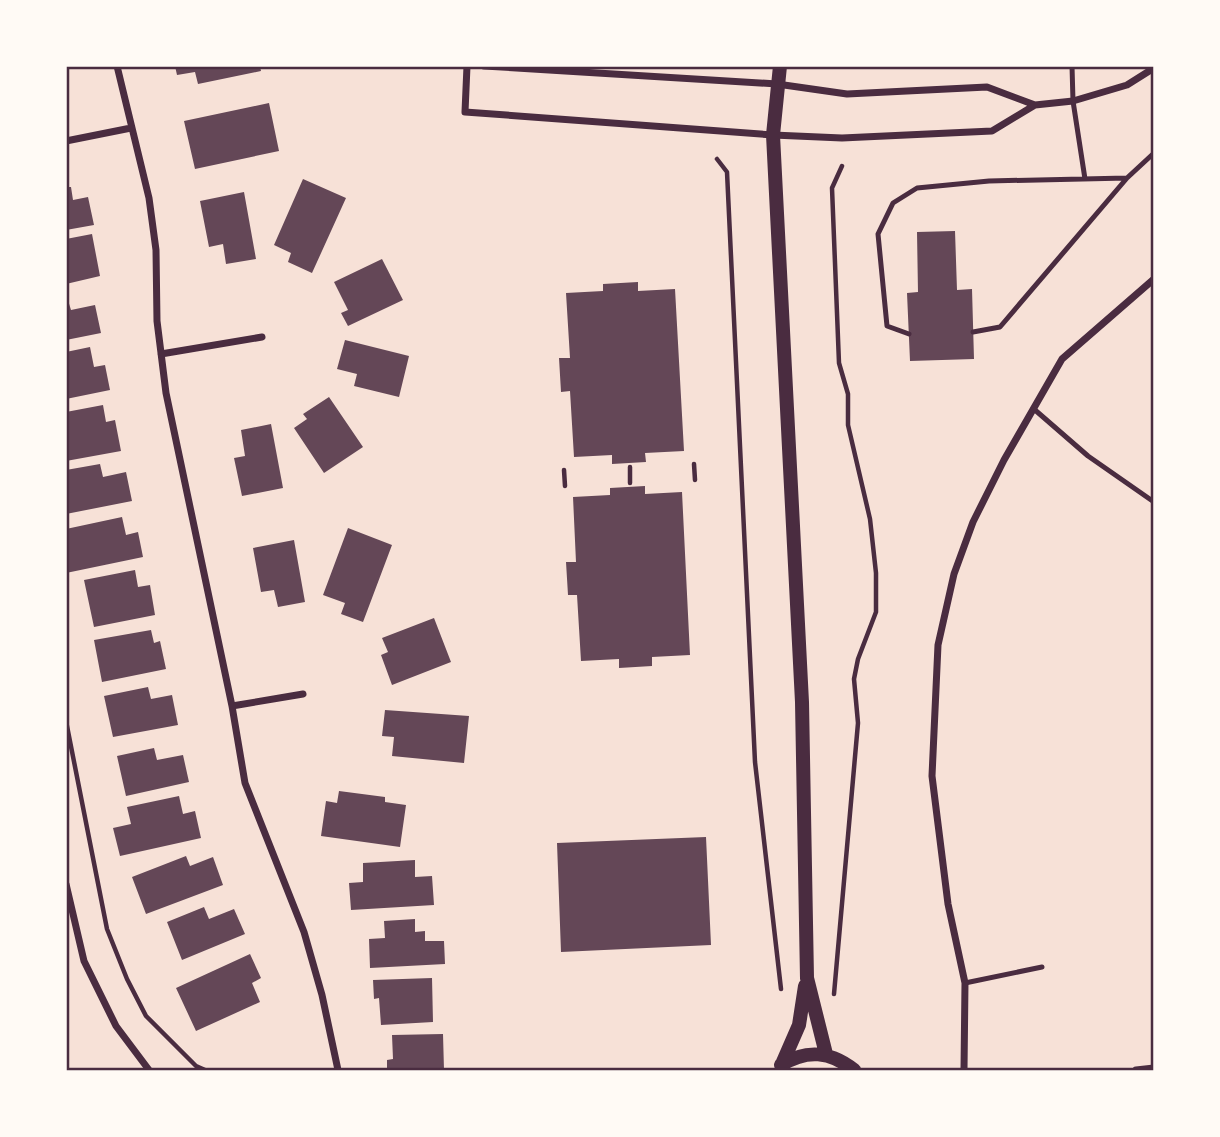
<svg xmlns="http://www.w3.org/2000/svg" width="1220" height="1137" viewBox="0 0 1220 1137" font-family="'Space Grotesk',sans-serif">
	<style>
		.building { fill: #644757 }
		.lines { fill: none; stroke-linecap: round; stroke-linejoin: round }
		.path { stroke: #4a2c40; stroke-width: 4.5 }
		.service { stroke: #4a2c40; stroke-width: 5 }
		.minor { stroke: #4a2c40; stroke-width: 7 }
		.secondary { stroke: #4a2c40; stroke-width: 14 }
		.neatline { fill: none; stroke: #4a2c40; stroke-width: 2.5 }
	</style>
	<rect width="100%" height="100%" fill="#f7e1d7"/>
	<path class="building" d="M 175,66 L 260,66 L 261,71 L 198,84 L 195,72 L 177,75 Z
		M 269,103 L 279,151 L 195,169 L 184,121 Z
		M 303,179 L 346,198 L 312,273 L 288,262 L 291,253 L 274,245 Z
		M 66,187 L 71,187 L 73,200 L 88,197 L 94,225 L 66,230 Z
		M 244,192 L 256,259 L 226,264 L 223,244 L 209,247 L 200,201 Z
		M 955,231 L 957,290 L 972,289 L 974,359 L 910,361 L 907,293 L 918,292 L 917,232 Z
		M 92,234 L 100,276 L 66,284 L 66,239 Z
		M 382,259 L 403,300 L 348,326 L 341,313 L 348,310 L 334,282 Z
		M 638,282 L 638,291 L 675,289 L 684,451 L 645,453 L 646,462 L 612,464 L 612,455 L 574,457 L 570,391 L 561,392 L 559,358 L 570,358 L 566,293 L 603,291 L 603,284 Z
		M 66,294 L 71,310 L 95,305 L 101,333 L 66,340 Z
		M 345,340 L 409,356 L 399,397 L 354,386 L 357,374 L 337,369 Z
		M 90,347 L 94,367 L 105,365 L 110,390 L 66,399 L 66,352 Z
		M 329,397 L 363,447 L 324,473 L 294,428 L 307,419 L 303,414 Z
		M 103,405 L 106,422 L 115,420 L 121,451 L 66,461 L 66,412 Z
		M 271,424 L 283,488 L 242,496 L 234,458 L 245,456 L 241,430 Z
		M 100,464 L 103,477 L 126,472 L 132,501 L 66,514 L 66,470 Z
		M 645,486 L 645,494 L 682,492 L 690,655 L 652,657 L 652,666 L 619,668 L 619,659 L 581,661 L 577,595 L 568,595 L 566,562 L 576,562 L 573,497 L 610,495 L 610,488 Z
		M 122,517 L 126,535 L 138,532 L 143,557 L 66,573 L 66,529 Z
		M 348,528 L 392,545 L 363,622 L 341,614 L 345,603 L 323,595 Z
		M 294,540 L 305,602 L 278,607 L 274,590 L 261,592 L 253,548 Z
		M 135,570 L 138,587 L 150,585 L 155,615 L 94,627 L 84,580 Z
		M 434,618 L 451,662 L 392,685 L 381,655 L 388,652 L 382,638 Z
		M 151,630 L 154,643 L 160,641 L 166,669 L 102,682 L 94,640 Z
		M 148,687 L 151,699 L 172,695 L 178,725 L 113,737 L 104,696 Z
		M 385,710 L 469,716 L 464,763 L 392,756 L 394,737 L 382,736 Z
		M 154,748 L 157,760 L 183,755 L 189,782 L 126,796 L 117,756 Z
		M 339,791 L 385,797 L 385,802 L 406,805 L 400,847 L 321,836 L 326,801 L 337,803 Z
		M 179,796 L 183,814 L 195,811 L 201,838 L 120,856 L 113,828 L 131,824 L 127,807 Z
		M 706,837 L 711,945 L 561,952 L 557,843 Z
		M 186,856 L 190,866 L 213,857 L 223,885 L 146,914 L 132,877 Z
		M 415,860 L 415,877 L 432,876 L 434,905 L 351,910 L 349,883 L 363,882 L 363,863 Z
		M 204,907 L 209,919 L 234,909 L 245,934 L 182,960 L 167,922 Z
		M 415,919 L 415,932 L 425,931 L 425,941 L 444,941 L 445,964 L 370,968 L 369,939 L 385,938 L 384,921 Z
		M 250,954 L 261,978 L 252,983 L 260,1002 L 196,1031 L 176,988 Z
		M 432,978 L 433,1022 L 381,1025 L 379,998 L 374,999 L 373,980 Z
		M 443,1034 L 444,1070 L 387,1070 L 387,1060 L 393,1059 L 392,1035 Z"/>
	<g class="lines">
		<path class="path" d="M 717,159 L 727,172 L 755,762 L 781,989
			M 694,464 L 695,480
			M 630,467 L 630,483
			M 564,470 L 565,486
			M 66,721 L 107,929 L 127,979 L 146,1016 L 196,1066 L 205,1070
			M 834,994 L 858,723 L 854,679 L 858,659 L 876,612 L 876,573 L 870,519 L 848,425 L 848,394 L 839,363 L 832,188 L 842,166"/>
		<path class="service" d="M 1072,66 L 1073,101 L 1085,179
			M 973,332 L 1000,327 L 1127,178 L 1154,153
			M 909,334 L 887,326 L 878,234 L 893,203 L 917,188 L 989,181 L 1127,178
			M 1035,410 L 1088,456 L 1154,502
			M 965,983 L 1042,967"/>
		<path class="minor" d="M 117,66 L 149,198 L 156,250 L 157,321 L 166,393 L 232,706 L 245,783 L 304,932 L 322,995 L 338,1070
			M 467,66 L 465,112 L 773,135 L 842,138 L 992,131 L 1035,105 L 1073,101 L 1127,85 L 1154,68
			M 484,66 L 777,84 L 847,94 L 987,87 L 1035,105
			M 66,141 L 131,128
			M 161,354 L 262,337
			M 232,706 L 303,694
			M 66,884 L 84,961 L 116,1026 L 149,1070
			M 964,1070 L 965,983 L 948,904 L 932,776 L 938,645 L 954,574 L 973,522 L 1004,460 L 1062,359 L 1154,279
			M 1136,1070 L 1154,1068"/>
		<path class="secondary" d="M 780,66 L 773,135 L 802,702 L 807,978 L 826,1054
			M 782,1064 L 799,1025 L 805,986
			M 781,1065 C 807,1049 830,1051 854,1070"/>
	</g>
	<rect width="1220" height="1137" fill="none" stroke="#fffaf5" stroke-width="136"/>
	<rect x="68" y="68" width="1084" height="1001" class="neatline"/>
</svg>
